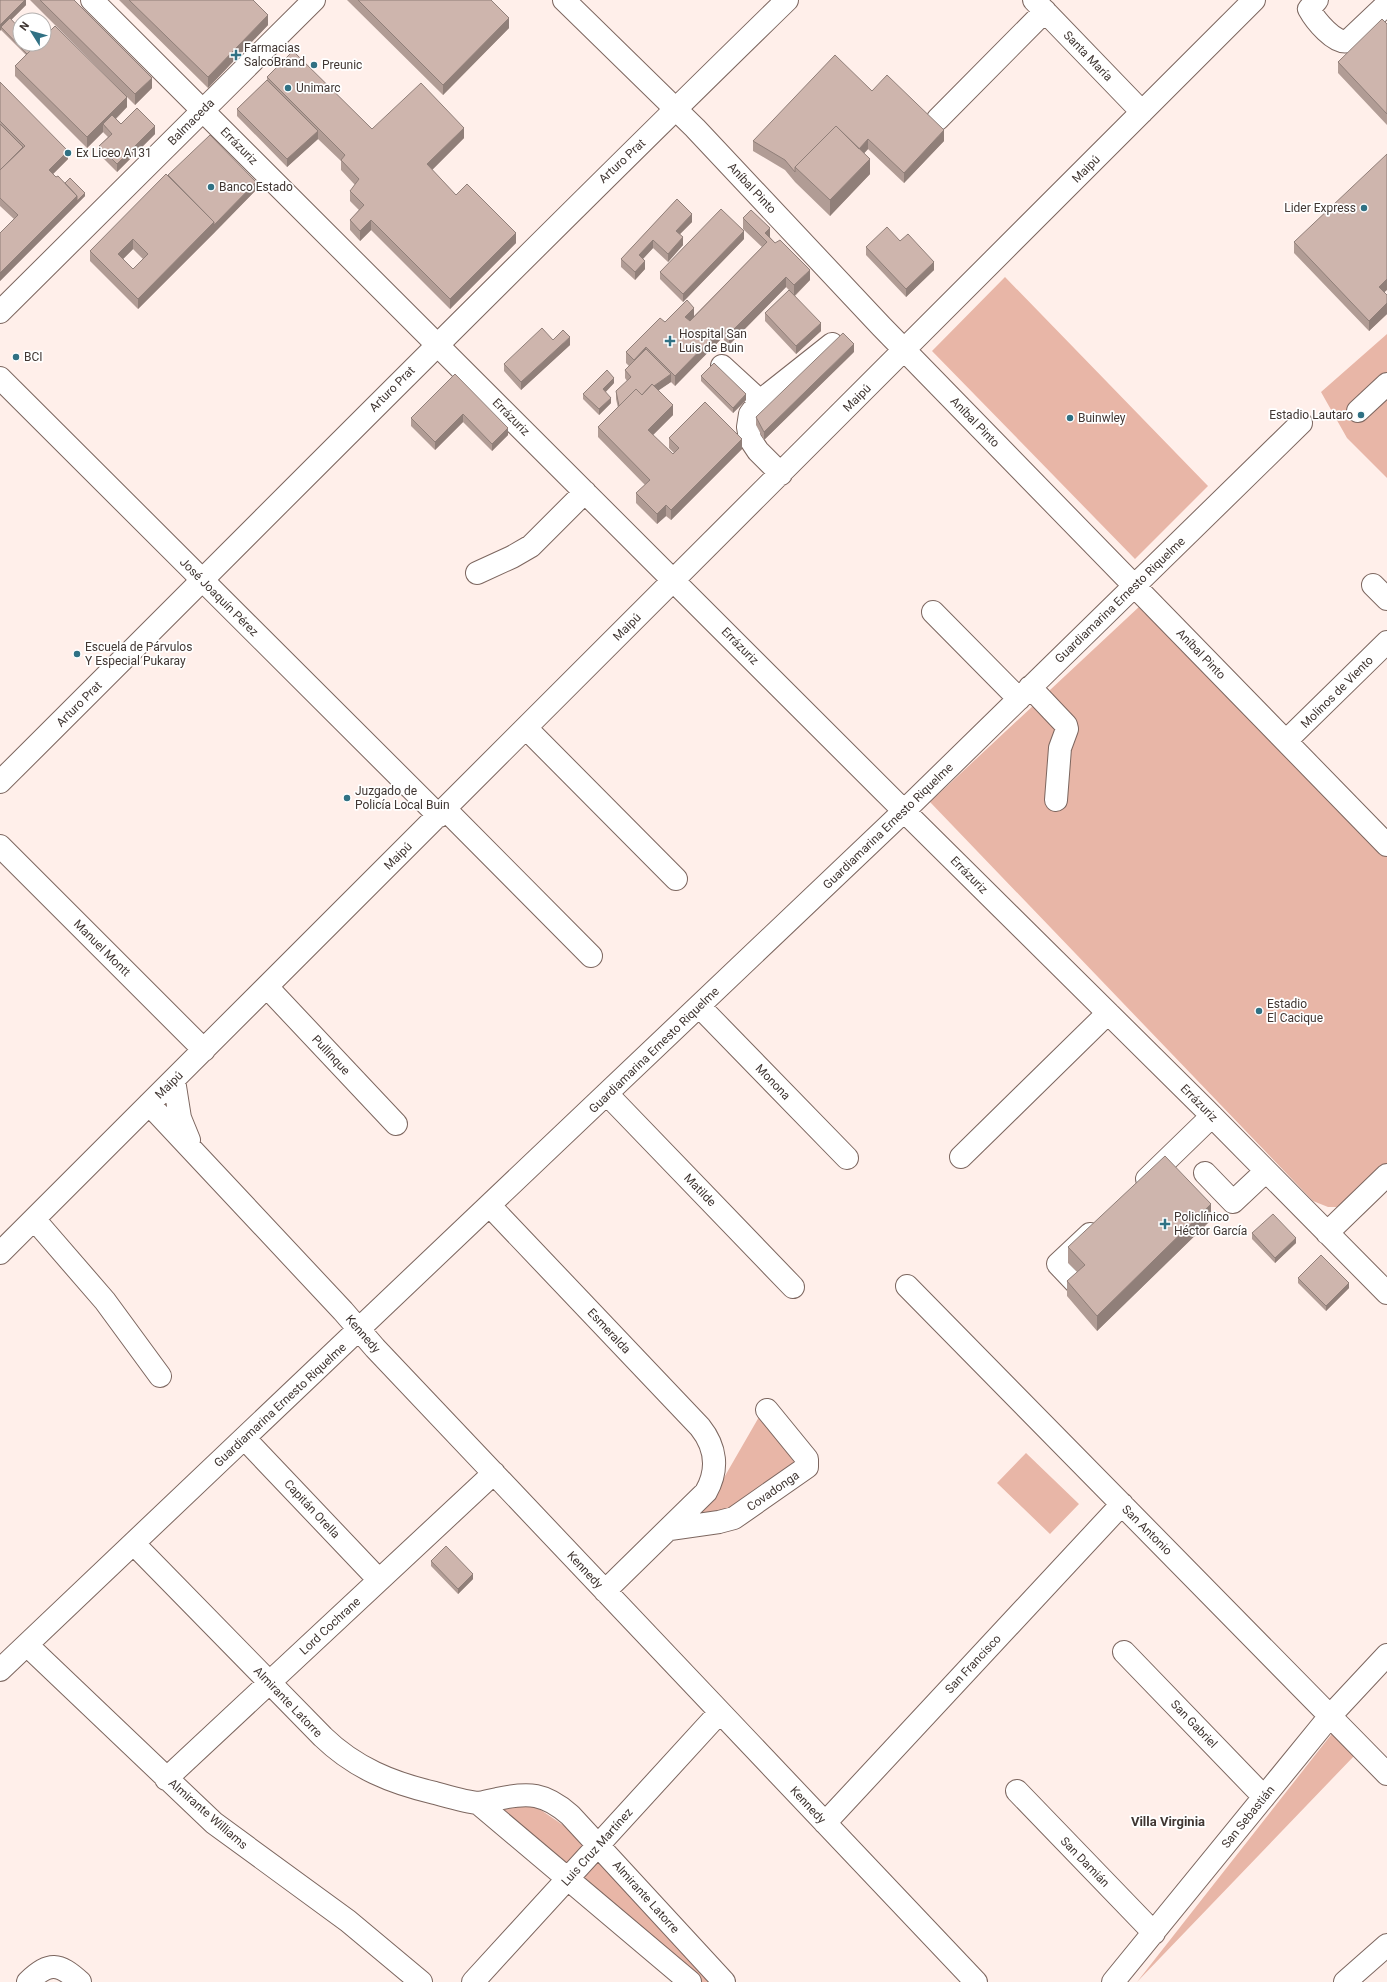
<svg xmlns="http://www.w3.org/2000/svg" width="1387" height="1982" viewBox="0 0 1387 1982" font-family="Roboto,sans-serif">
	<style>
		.green { fill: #e8b6a7 }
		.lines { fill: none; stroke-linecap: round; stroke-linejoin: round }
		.minor-casing { stroke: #7c665f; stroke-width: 24 }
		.major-casing { stroke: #7c665f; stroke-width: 24 }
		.minor { stroke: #fff; stroke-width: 22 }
		.major { stroke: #fff; stroke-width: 22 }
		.wall { fill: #b19c95; fill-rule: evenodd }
		.shaded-wall { fill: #907f79 }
		.building { fill: #ceb5ad; stroke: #907f79; fill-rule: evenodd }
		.poi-dot { fill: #307184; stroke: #fff; stroke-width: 1.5 }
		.labels { text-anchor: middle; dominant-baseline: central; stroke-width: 3.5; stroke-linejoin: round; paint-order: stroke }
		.poi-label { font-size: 12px; fill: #403632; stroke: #fff; text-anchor: start }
		.street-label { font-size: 12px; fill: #403632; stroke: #fff }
		.neighbourhood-label { font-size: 13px; font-weight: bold; fill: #403632; stroke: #fff }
	</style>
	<rect width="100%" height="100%" fill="#ffefea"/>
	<path class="green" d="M 1005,277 L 1208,486 L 1135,559 L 932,351 Z
		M 1387,334 L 1387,478 L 1347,438 L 1321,392 Z
		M 1141,605 L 1387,857 L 1387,1166 L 1344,1207 L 1328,1207 L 1313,1201 L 930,802 Z
		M 763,1410 L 804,1462 L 726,1514 L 693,1519 L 718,1488 Z
		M 1026,1453 L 1079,1504 L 1050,1534 L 997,1483 Z
		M 1334,1731 L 1355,1755 L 1137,1982 Z
		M 532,1804 L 588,1842 L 563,1869 L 496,1810 Z
		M 601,1857 L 709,1982 L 698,1982 L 584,1877 Z"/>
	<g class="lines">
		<g class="minor-casing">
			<path id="minor" d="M 92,0 L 904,811 L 1205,1109 L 1387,1293
				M 564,0 L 695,128 L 881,326 L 1387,845
				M 1034,0 L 1142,112
				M 1317,0 L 1309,9 C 1315,20 1335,45 1348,41 L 1387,4
				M 938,119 L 1045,11
				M 722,366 L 760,401
				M 0,378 L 439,816
				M 1358,411 L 1387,384
				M 781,474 L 758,451 L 750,439 L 748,427 L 750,414 L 760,401 L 832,344
				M 477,573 L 512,557 L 531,546 L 585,492
				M 1373,585 L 1387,599
				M 933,612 L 1019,699
				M 1030,687 L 1066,725 L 1067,729 L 1060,748 L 1056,800
				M 526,728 L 676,879
				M 1286,741 L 1387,642
				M 445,809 L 591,956
				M 0,846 L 204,1050
				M 267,987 L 396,1124
				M 699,1006 L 847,1158
				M 174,1080 L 180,1118 L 189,1140
				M 607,1094 L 793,1287
				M 149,1104 L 343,1311 L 375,1348 L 976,1982
				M 961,1157 L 1108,1013
				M 1205,1173 L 1233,1202 L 1266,1171
				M 1147,1179 L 1212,1116
				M 490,1206 L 700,1427 C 716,1447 719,1469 706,1492 L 605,1591
				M 34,1219 L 105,1301 L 160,1376
				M 1327,1233 L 1387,1175
				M 0,1253 L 1254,0
				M 1076,1283 L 1058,1264 L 1090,1234
				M 907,1286 L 1387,1774
				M 245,1439 L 379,1580
				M 670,1529 L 719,1522 L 734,1518 L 807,1467 L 807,1459 L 767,1410
				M 134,1544 L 323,1737 C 355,1768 392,1783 435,1793 C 449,1797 463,1801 477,1803 C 483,1803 491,1800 497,1799 C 529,1792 545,1793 570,1815 L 724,1982
				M 27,1645 L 214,1823 L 348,1921 L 421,1982
				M 1124,1652 L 1264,1797
				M 0,1670 L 904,811 L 1301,423
				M 166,1779 L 494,1473
				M 1017,1791 L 1154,1933
				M 478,1803 L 690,1982
				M 825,1823 L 1122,1504
				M 28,1982 C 49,1961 59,1963 80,1982
				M 473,1982 L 720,1712
				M 1113,1982 L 1330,1716 L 1387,1655
				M 1345,1982 L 1387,1945"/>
		</g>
		<g class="major-casing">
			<path id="major" d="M 0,312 L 314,0
				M 0,782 C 262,521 522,258 787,0"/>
		</g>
		<use href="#minor" class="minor"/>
		<use href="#major" class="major"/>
	</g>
	<path class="wall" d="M 0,0 L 26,0 L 26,5 L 11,20 L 20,44 L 127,107 L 116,119 L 121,124 L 155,134 L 117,172 L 99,154 L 99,146 L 108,137 L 103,132 L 87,148 L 15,76 L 15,66 L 26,55 L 1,30 Z
		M 30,0 L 74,0 L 152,88 L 135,105 Z
		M 119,0 L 253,0 L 268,25 L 208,88 Z
		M 347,0 L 491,0 L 509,28 L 443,95 Z
		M 1387,24 L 1387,125 L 1338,73 L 1338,62 Z
		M 267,77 L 372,129 L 464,138 L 432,170 L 456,195 L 516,243 L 450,309 L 371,230 L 360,241 L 350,230 L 350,220 L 359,210 L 350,201 L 350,191 L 355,185 L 341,170 L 341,161 L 318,139 L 287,167 L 237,116 L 237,109 L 267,80 Z
		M 0,82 L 68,159 L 53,174 L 56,177 L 85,196 L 0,281 L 0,233 L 14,219 L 0,206 Z
		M 872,91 L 944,141 L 904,183 L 868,149 L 864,153 L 870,174 L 830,216 L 795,182 L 785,170 L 753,151 L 753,141 Z
		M 256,190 L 214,233 L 138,309 L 90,261 L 90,251 ZM 133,249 L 143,259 L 133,269 L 123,259 Z
		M 677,199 L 692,222 L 680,234 L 683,245 L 668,262 L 653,248 L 643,259 L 645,269 L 635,280 L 621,267 L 621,259 Z
		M 743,218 L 770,237 L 810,280 L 795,296 L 821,331 L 796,354 L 765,321 L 765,313 L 789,290 L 786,287 L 729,345 L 722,338 L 675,386 L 671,382 L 658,390 L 673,415 L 653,435 L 673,454 L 674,453 L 669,448 L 669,438 L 742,449 L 671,520 L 666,516 L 657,524 L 636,503 L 636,493 L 645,485 L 598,437 L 598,427 L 618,408 L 616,399 L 616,391 L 627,381 L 625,378 L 625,370 L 629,366 L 626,363 L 626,352 L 665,322 L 694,316 L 762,247 L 743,229 Z
		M 744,239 L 683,302 L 660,279 L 660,272 Z
		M 900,241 L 934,270 L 906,297 L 866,255 L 866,247 Z
		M 1294,242 L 1384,292 L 1387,295 L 1387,314 L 1369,331 L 1294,253 Z
		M 553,340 L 570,345 L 521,390 L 504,371 L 504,364 Z
		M 854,352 L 764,440 L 756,425 L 756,417 Z
		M 455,374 L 508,435 L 492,451 L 463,422 L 435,450 L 411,426 L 411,418 Z
		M 701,376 L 746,400 L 733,413 L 701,381 Z
		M 614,383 L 605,392 L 611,403 L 599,415 L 583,399 L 583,394 Z
		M 1211,1220 L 1097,1331 L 1067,1296 L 1067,1281 L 1077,1272 L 1068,1263 L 1068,1247 Z
		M 1252,1233 L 1296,1243 L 1275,1263 L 1252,1239 Z
		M 1298,1278 L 1349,1288 L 1326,1311 L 1298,1283 Z
		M 431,1561 L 473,1579 L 458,1594 L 431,1566 Z"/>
	<path class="shaded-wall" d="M 25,0 L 26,0 L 26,5 L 2,29 L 1,27 L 1,30 L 0,31 L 0,25 Z
		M 268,15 L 268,25 L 208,88 L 208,77 Z
		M 509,18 L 509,28 L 443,95 L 443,85 Z
		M 152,78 L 152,88 L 135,105 L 135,94 Z
		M 127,97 L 127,107 L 106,128 L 103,124 L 103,132 L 87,148 L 87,137 Z
		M 155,126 L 155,134 L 117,172 L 117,164 Z
		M 464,128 L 464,138 L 427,175 L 427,164 Z
		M 944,130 L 944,141 L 904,183 L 904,173 Z
		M 318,131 L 318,139 L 287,167 L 287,159 Z
		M 868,139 L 868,149 L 857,161 L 857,151 Z
		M 68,151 L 68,159 L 49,178 L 49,170 Z
		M 870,159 L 870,174 L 830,216 L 830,200 Z
		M 256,182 L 256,190 L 214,233 L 214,225 Z
		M 85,193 L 85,196 L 0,281 L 0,273 L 77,196 Z
		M 692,214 L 692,222 L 676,238 L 676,231 Z
		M 371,220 L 371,230 L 360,241 L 360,231 Z
		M 214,222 L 214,233 L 138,309 L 138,299 Z
		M 770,228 L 770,238 L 765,233 Z
		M 744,231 L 744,239 L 683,302 L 683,294 Z
		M 516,233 L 516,243 L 450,309 L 450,299 Z
		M 683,237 L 683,245 L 668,262 L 668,254 Z
		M 133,239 L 133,249 L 118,264 L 118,254 Z
		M 653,240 L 653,248 L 639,263 L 639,255 Z
		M 645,261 L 645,269 L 635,280 L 635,272 Z
		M 934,262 L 934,270 L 906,297 L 906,289 Z
		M 810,270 L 810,280 L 794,296 L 794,285 Z
		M 786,277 L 786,287 L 729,345 L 729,334 Z
		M 1387,279 L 1387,290 L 1379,297 L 1379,287 Z
		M 1387,303 L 1387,314 L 1369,331 L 1369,321 Z
		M 694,308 L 694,318 L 685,327 L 685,317 Z
		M 821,323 L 821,331 L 796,354 L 796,346 Z
		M 722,328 L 722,338 L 675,386 L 675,376 Z
		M 570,337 L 570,345 L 521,390 L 521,382 Z
		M 854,344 L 854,352 L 764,440 L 764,432 Z
		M 646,347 L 646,357 L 634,370 L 634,360 Z
		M 671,374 L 671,382 L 652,395 L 652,387 Z
		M 614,378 L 614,383 L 603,395 L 603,389 Z
		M 746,394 L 746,400 L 733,413 L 733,408 Z
		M 611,398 L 611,403 L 599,415 L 599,409 Z
		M 673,405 L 673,415 L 648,440 L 648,430 Z
		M 463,414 L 463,422 L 435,450 L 435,442 Z
		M 508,428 L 508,435 L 492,451 L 492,444 Z
		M 742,439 L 742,449 L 671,520 L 671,510 Z
		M 666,505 L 666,516 L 657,524 L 657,514 Z
		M 1211,1204 L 1211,1220 L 1097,1331 L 1097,1316 Z
		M 1296,1238 L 1296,1243 L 1275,1263 L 1275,1258 Z
		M 1349,1283 L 1349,1288 L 1326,1311 L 1326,1306 Z
		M 473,1574 L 473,1579 L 458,1594 L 458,1589 Z"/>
	<path class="building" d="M 0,0 L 25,0 L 0,25 Z
		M 40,0 L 74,0 L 152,78 L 135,94 Z
		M 129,0 L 253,0 L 268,15 L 208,77 Z
		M 358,0 L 491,0 L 509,18 L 443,85 Z
		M 10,18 L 20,29 L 20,44 L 35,44 L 36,45 L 27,54 L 1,27 Z
		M 1382,19 L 1387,24 L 1387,114 L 1338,62 Z
		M 55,26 L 127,97 L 87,137 L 15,66 L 37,44 L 44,44 L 44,37 Z
		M 293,51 L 372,129 L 421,83 L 464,128 L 427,164 L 456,195 L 467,184 L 516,233 L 450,299 L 371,220 L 360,231 L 350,220 L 364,205 L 350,191 L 359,179 L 341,160 L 345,155 L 267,77 Z
		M 835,55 L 872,91 L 887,75 L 944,130 L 904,173 L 868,139 L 859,149 L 836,126 L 795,167 L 795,172 L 785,160 L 753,141 Z
		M 267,80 L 318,131 L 287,159 L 237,109 Z
		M 0,82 L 68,151 L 49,170 L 56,177 L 58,176 L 77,196 L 0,273 L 0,233 L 18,215 L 0,198 L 0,170 L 25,146 L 0,121 Z
		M 137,108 L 155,126 L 117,164 L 99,146 L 112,134 L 103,124 L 112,115 L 121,124 Z
		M 0,124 L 23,147 L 0,170 Z
		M 836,126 L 870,159 L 830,200 L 795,167 Z
		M 210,135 L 256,182 L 214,225 L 214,222 L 168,175 Z
		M 1387,154 L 1387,279 L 1379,287 L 1387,295 L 1387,303 L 1369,321 L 1294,242 Z
		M 166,174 L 214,222 L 138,299 L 90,251 ZM 133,239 L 148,254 L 133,269 L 118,254 Z
		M 70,178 L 85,193 L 77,201 L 77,196 L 65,183 Z
		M 677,199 L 692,214 L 676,231 L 683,237 L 668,254 L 653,240 L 639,255 L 645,261 L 635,272 L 621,259 Z
		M 721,209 L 744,231 L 683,294 L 660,272 Z
		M 751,210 L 770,228 L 765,233 L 775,243 L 780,240 L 810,270 L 794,285 L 786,277 L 729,334 L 722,328 L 675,376 L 646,347 L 634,360 L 626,352 L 660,318 L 665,322 L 687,300 L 694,308 L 685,317 L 690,321 L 767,242 L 743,218 Z
		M 887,227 L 900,241 L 908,234 L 934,262 L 906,289 L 866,247 Z
		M 789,290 L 821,323 L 796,346 L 765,313 Z
		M 542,328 L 553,340 L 563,330 L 570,337 L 521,382 L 504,364 Z
		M 843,333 L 854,344 L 764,432 L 756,417 Z
		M 646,349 L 671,374 L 654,386 L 652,384 L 642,395 L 636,389 L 619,406 L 616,391 L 631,377 L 625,370 Z
		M 714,363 L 746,394 L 733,408 L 701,376 Z
		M 607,370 L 614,378 L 603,389 L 611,398 L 599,409 L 583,394 Z
		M 455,374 L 508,428 L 492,444 L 463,414 L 435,442 L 411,418 Z
		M 652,384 L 673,405 L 648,430 L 673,454 L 679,448 L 669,438 L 705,402 L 742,439 L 671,510 L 666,505 L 657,514 L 636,493 L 650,480 L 598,427 L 636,389 L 642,395 Z
		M 1165,1156 L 1211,1204 L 1097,1316 L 1067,1281 L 1085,1265 L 1068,1247 Z
		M 1273,1214 L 1296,1238 L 1275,1258 L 1252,1233 Z
		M 1321,1255 L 1349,1283 L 1326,1306 L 1298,1278 Z
		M 446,1546 L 473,1574 L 458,1589 L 431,1561 Z"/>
	<g class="poi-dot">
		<path d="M234 49h4v4h4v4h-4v4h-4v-4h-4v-4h4z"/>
		<circle cx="314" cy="65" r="4"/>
		<circle cx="288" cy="88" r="4"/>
		<circle cx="68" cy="153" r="4"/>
		<circle cx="211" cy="187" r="4"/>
		<circle cx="1364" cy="208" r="4"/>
		<path d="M668 335h4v4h4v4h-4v4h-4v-4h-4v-4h4z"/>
		<circle cx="16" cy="357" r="4"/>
		<circle cx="1361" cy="415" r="4"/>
		<circle cx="1070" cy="418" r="4"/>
		<circle cx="77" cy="654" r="4"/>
		<circle cx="347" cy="798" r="4"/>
		<circle cx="1259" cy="1011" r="4"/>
		<path d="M1163 1218h4v4h4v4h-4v4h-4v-4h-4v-4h4z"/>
	</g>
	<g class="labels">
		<g class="poi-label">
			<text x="244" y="48">Farmacias<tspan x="244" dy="14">SalcoBrand</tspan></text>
			<text x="322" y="65">Preunic</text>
			<text x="296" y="88">Unimarc</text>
			<text x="76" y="153">Ex Liceo A131</text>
			<text x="219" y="187">Banco Estado</text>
			<text x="1356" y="208" text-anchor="end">Lider Express</text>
			<text x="679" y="334">Hospital San<tspan x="679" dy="14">Luis de Buin</tspan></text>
			<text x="24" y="357">BCI</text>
			<text x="1353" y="415" text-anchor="end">Estadio Lautaro</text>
			<text x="1078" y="418">Buinwley</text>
			<text x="85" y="647">Escuela de Párvulos<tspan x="85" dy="14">Y Especial Pukaray</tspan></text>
			<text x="355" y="791">Juzgado de<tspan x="355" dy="14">Policía Local Buin</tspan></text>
			<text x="1267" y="1004">Estadio<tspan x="1267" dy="14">El Cacique</tspan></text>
			<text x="1174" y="1217">Policlínico<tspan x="1174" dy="14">Héctor García</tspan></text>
		</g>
		<g class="street-label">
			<text transform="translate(1088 56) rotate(46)">Santa María</text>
			<text transform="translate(191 122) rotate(-45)">Balmaceda</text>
			<text transform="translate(239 146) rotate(45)">Errázuriz</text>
			<text transform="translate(622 161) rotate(-43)">Arturo Prat</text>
			<text transform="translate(1086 169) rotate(-45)">Maipú</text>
			<text transform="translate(752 188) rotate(47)">Aníbal Pinto</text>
			<text transform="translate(392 389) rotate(-45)">Arturo Prat</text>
			<text transform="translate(857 398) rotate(-45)">Maipú</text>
			<text transform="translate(511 417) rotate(45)">Errázuriz</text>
			<text transform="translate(975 422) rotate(46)">Aníbal Pinto</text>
			<text transform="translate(219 597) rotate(45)">José Joaquín Pérez</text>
			<text transform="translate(1120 600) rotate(-44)">Guardiamarina Ernesto Riquelme</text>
			<text transform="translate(627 627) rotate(-45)">Maipú</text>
			<text transform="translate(740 646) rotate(45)">Errázuriz</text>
			<text transform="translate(1201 654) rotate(46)">Aníbal Pinto</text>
			<text transform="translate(1337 692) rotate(-45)">Molinos de Viento</text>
			<text transform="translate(79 704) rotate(-45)">Arturo Prat</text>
			<text transform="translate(888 826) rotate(-44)">Guardiamarina Ernesto Riquelme</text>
			<text transform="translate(398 856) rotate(-45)">Maipú</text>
			<text transform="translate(969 875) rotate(45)">Errázuriz</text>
			<text transform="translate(102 948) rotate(45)">Manuel Montt</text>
			<text transform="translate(654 1050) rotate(-44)">Guardiamarina Ernesto Riquelme</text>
			<text transform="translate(331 1055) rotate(47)">Pullinque</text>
			<text transform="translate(773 1082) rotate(46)">Monona</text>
			<text transform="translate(169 1085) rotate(-45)">Maipú</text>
			<text transform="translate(1199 1103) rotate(45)">Errázuriz</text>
			<text transform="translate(700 1190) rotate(46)">Matilde</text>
			<text transform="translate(609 1331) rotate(47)">Esmeralda</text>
			<text transform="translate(363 1334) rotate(49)">Kennedy</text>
			<text transform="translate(280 1405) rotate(-43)">Guardiamarina Ernesto Riquelme</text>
			<text transform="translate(773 1491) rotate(-35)">Covadonga</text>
			<text transform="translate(312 1509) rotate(47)">Capitán Orella</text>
			<text transform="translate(1147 1530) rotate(45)">San Antonio</text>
			<text transform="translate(585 1570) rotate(47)">Kennedy</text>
			<text transform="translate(330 1626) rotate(-43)">Lord Cochrane</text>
			<text transform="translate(973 1664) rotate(-47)">San Francisco</text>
			<text transform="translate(288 1702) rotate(46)">Almirante Latorre</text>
			<text transform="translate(1194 1724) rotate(46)">San Gabriel</text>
			<text transform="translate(808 1805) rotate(47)">Kennedy</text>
			<text transform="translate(208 1814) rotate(41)">Almirante Williams</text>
			<text transform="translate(1248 1817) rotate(-51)">San Sebastián</text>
			<text transform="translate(597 1847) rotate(-48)">Luis Cruz Martínez</text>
			<text transform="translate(1085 1862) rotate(46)">San Damián</text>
			<text transform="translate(646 1897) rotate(48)">Almirante Latorre</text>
		</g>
		<g class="neighbourhood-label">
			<text x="1168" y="1821">Villa Virginia</text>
		</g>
	</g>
	<g transform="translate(32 32) rotate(307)"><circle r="19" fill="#ffffff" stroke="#b3afad"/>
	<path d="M0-3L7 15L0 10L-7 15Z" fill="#307184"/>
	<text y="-6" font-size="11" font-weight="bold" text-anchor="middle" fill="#403632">N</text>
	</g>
</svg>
